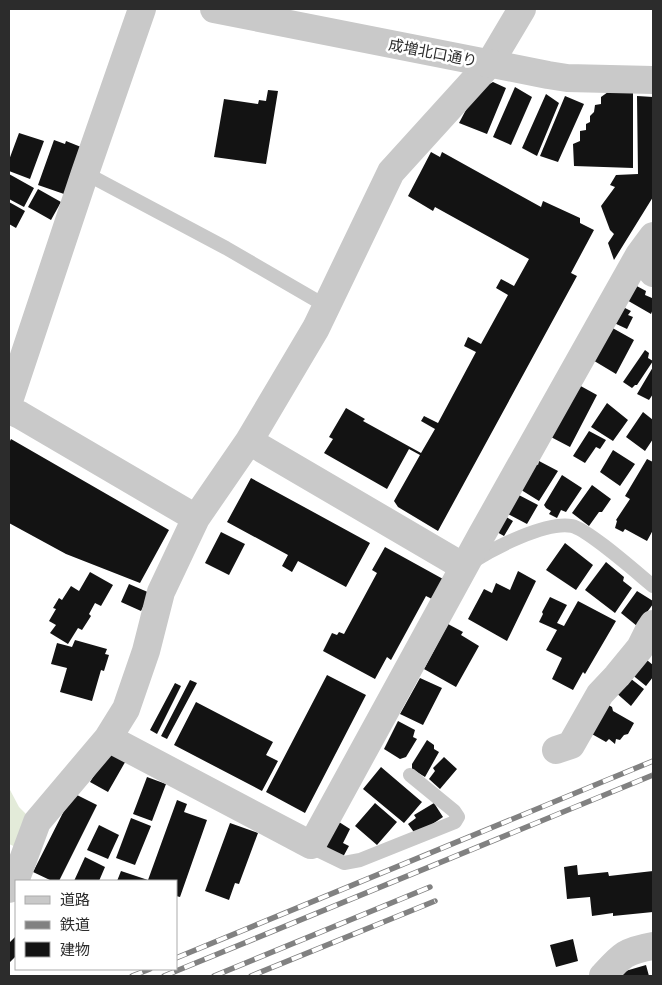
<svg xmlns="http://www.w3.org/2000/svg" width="662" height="985" viewBox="0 0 662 985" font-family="Lato,'Noto Sans JP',sans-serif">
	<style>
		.green { fill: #e3ebd9 }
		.building { fill: #131313 }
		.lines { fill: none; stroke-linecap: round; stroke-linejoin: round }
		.service { stroke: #c9c9c9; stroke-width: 14 }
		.minor { stroke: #c9c9c9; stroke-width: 28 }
		.tertiary { stroke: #c9c9c9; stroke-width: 28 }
		.rail-casing { stroke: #818181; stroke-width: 5.5 }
		.rail { stroke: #fff; stroke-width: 4; stroke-dasharray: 11; stroke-linecap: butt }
		.labels { text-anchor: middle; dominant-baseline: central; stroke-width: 5; stroke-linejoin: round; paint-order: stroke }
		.street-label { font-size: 15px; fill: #2c2c2c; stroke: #fff }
	</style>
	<rect width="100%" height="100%" fill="#fff"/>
	<path class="green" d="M 9,788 L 19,807 L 29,817 L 18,848 L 9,844 Z"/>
	<path class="building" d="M 493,82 L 506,88 L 487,134 L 459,123 L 476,91 Z
		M 515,87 L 532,97 L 511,145 L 493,137 Z
		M 268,90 L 278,91 L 266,164 L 214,157 L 224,99 L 258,104 L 259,100 L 266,101 Z
		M 608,92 L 633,92 L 633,168 L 574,166 L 573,144 L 580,141 L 580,131 L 586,130 L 586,124 L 590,122 L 590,116 L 594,112 L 595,105 L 601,104 L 601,97 Z
		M 546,94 L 559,103 L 537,156 L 522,148 Z
		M 565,96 L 584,104 L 558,162 L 540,156 Z
		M 637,96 L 653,97 L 653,197 L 614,260 L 608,243 L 614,234 L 610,230 L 601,206 L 615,187 L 610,185 L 616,175 L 638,174 Z
		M 19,133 L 44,141 L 30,179 L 9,171 L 9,160 Z
		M 54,140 L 65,144 L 66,141 L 81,147 L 64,194 L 38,185 Z
		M 431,152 L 440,157 L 442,152 L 541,207 L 543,201 L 580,218 L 580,223 L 594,230 L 571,273 L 577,276 L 438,531 L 398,507 L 394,501 L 420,455 L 409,449 L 387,489 L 324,453 L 333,439 L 329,437 L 346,408 L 365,419 L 363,421 L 421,453 L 435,429 L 421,421 L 424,416 L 438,423 L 476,352 L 464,346 L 468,337 L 481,344 L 508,295 L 496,288 L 501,279 L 514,286 L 529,259 L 435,207 L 433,211 L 408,196 Z
		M 9,174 L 34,188 L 24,207 L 9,199 Z
		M 38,189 L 61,202 L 51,220 L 28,207 Z
		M 9,202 L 25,211 L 16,228 L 9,224 Z
		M 633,284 L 646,291 L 645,295 L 652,298 L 653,309 L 651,314 L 625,299 Z
		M 621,306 L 631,311 L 628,315 L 633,317 L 627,329 L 612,322 Z
		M 609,326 L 634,340 L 616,374 L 591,359 Z
		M 645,350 L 649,353 L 648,358 L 653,361 L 637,385 L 635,385 L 632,388 L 623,382 Z
		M 653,367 L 653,394 L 649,400 L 637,394 Z
		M 577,384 L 597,395 L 570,447 L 549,436 Z
		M 607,403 L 628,420 L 613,441 L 591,427 Z
		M 643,412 L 653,420 L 653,439 L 645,451 L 626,437 Z
		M 589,431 L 606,440 L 600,449 L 596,447 L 585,463 L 573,456 Z
		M 11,439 L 169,530 L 140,583 L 66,554 L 9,523 L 9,443 Z
		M 613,450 L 635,464 L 620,486 L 600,472 Z
		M 647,459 L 653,462 L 653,530 L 647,541 L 625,529 L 623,532 L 615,528 L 617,521 L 616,520 L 630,499 L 625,496 Z
		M 539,461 L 558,471 L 539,501 L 518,488 L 534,462 L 538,465 Z
		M 562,475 L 582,488 L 566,512 L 561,510 L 557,518 L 549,514 L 551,511 L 546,508 L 544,505 Z
		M 251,478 L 370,543 L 346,587 L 298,561 L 292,572 L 282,566 L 288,555 L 227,522 Z
		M 592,485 L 611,499 L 602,512 L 599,512 L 589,526 L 572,513 Z
		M 515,493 L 538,505 L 527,524 L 506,513 Z
		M 503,515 L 513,521 L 504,536 L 495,531 Z
		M 221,532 L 245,544 L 229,575 L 205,563 Z
		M 565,543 L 593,565 L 576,590 L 546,570 Z
		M 385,547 L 443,579 L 432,599 L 426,596 L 391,660 L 387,657 L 375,679 L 323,651 L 332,633 L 337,635 L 339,632 L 344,634 L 377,573 L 372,570 Z
		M 606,562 L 624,577 L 623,581 L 632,588 L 615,613 L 585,590 Z
		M 518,571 L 536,581 L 507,641 L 468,619 L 484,589 L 492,593 L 496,583 L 510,590 Z
		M 90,572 L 113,585 L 101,606 L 95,603 L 89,614 L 91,616 L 82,630 L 78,628 L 68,644 L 50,633 L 56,625 L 49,621 L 56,609 L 53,608 L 59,598 L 62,600 L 71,586 L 79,591 Z
		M 129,584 L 150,593 L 141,611 L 121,602 Z
		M 637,591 L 653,601 L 653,604 L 637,626 L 621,613 Z
		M 550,597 L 567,605 L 557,623 L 564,626 L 578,601 L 616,621 L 585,674 L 583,672 L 573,690 L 552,679 L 562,658 L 546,650 L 557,630 L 539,622 L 543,614 L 542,612 Z
		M 448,624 L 463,632 L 461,635 L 479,646 L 456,687 L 424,669 Z
		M 75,640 L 107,649 L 105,654 L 109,655 L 104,671 L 101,670 L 92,701 L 60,692 L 67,668 L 51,664 L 57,643 L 72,647 Z
		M 642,656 L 653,665 L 653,677 L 646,686 L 630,673 Z
		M 327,675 L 366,695 L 305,813 L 266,792 Z
		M 626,675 L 644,689 L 631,706 L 614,691 Z
		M 420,678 L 442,688 L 423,725 L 400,714 Z
		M 190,680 L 197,683 L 167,739 L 161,736 Z
		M 175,683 L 181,686 L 157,734 L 150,730 Z
		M 196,702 L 273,742 L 266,755 L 278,761 L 262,791 L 174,745 Z
		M 603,702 L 612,707 L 613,711 L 634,723 L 628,734 L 624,735 L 620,740 L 616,739 L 615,744 L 609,739 L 606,742 L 590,733 Z
		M 398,721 L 415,730 L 413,737 L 417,739 L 406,757 L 400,759 L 384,749 Z
		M 427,740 L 434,745 L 434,749 L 439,752 L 425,777 L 412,769 L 412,764 Z
		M 111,748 L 128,757 L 108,792 L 90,782 Z
		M 444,757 L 457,769 L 440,789 L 429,779 L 435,771 L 433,768 Z
		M 381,767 L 422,802 L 404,823 L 363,789 Z
		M 147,777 L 166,784 L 152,821 L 133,814 Z
		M 73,793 L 97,805 L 59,881 L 52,881 L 33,872 Z
		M 177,800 L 187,804 L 184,812 L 207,820 L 180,897 L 176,896 L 176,881 L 117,881 L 121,871 L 148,880 Z
		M 375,803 L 397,822 L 377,845 L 355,826 Z
		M 434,803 L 443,817 L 416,835 L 408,824 L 416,818 L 414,815 Z
		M 131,818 L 151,826 L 135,865 L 116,858 Z
		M 339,822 L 350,829 L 343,843 L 349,846 L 343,857 L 325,848 Z
		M 230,823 L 258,833 L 239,884 L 235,883 L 229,900 L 205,891 Z
		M 99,825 L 119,835 L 108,859 L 87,850 Z
		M 85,857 L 105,867 L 99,881 L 74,881 Z
		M 577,865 L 578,875 L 608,872 L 609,876 L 653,871 L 653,912 L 613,916 L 613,913 L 592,916 L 590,897 L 567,899 L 564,867 Z
		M 16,936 L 16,956 L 10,962 L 9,960 L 9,940 L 10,942 Z
		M 573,939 L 578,961 L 556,967 L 550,945 Z
		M 646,965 L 649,976 L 623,976 L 622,972 Z"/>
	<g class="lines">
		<path class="service" d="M 85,173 L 226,248 L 326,306
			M 472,562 C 494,548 546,521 572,526 C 589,530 637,573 653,586
			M 311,845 L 313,848 L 344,863 L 360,860 L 455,822 L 458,817 L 454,811 L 410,775"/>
		<path class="minor" d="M 653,236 L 639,255 L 653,273
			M 9,401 L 85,173 L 142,9
			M 9,410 L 20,415 L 196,518
			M 249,441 L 464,567
			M 108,738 L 311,845 L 314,841 L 481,536 L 639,255
			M 556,750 L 571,745 L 600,694 L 617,676 L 640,648 L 649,630 L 653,624
			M 9,889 L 17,876 L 37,822 L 108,738 L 126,709 L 146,651 L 161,592 L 196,518 L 249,441 L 316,328 L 391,172 L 490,63 L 522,9
			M 603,976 C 622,955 625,951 653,946"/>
		<path class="tertiary" d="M 214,9 L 548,75 L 567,78 L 653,80"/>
		<g class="rail-casing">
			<path id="rail" d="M 176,958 L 653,761
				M 132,976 L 150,969
				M 164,976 L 653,775
				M 214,976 L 430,887
				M 251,976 L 435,901"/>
		</g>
		<use href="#rail" class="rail"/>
	</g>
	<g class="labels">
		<g class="street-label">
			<text transform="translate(433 52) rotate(11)">成増北口通り</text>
		</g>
	</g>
	<rect width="662" height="985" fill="none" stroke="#2c2c2c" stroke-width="20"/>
	<rect x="15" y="880" width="162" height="90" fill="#ffffff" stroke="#ababab"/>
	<rect x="25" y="896" width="25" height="8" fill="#c9c9c9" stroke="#ababab"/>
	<text x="60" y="905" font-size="15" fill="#2c2c2c">道路</text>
	<rect x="25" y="921" width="25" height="8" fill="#818181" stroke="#ababab"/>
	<text x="60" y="930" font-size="15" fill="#2c2c2c">鉄道</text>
	<rect x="25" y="942" width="25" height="15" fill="#131313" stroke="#ababab"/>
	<text x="60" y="955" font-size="15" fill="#2c2c2c">建物</text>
</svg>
